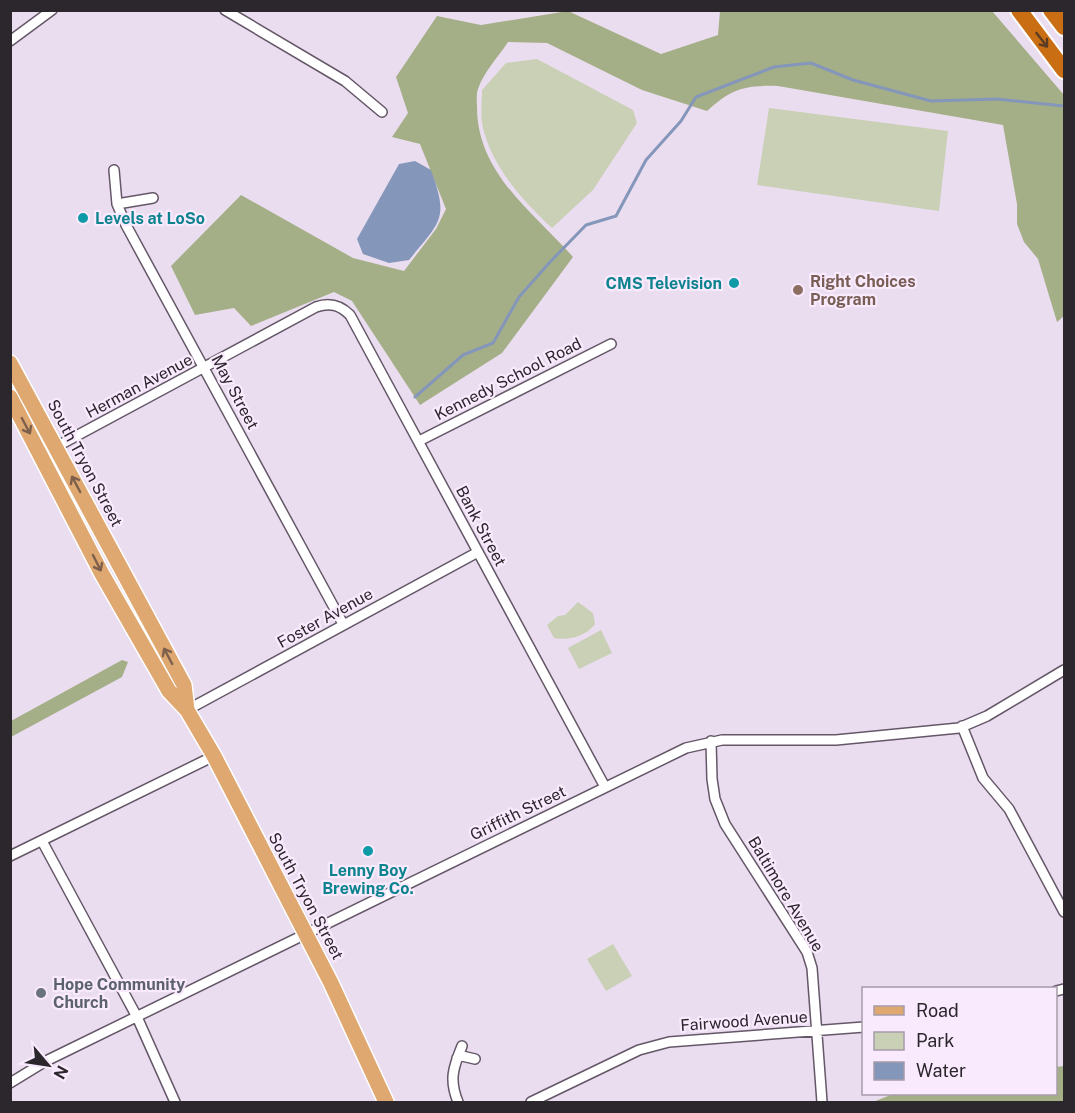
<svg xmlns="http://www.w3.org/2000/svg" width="1075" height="1113" viewBox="0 0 1075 1113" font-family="'Public Sans',sans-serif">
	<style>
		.green { fill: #c9d0b5 }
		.forest { fill: #a5af87 }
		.water { fill: #8496b9 }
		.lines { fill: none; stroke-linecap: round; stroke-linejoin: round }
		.stream { stroke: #8496b9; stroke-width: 3 }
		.minor-casing { stroke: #645767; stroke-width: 12 }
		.primary-casing { stroke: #fff; stroke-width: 18 }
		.motorway-casing { stroke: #fff; stroke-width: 20 }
		.minor { stroke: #fff; stroke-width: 9 }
		.primary { stroke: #dfa871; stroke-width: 15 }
		.motorway { stroke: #c96e12; stroke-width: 16 }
		.oneway { stroke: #5b3c25 }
		.oneway2 { stroke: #7d604c }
		.culture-dot { fill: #0f9aa8; stroke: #f9eafd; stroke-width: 2 }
		.education-dot { fill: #8d6e63; stroke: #f9eafd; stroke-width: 2 }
		.worship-dot { fill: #6b7280; stroke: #f9eafd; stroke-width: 2 }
		.labels { text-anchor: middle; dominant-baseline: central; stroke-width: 4.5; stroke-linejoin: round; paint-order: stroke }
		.culture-label { font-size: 16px; font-weight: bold; fill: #0d838f; stroke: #f9eafd; text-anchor: start }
		.education-label { font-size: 16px; font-weight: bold; fill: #785e54; stroke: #f9eafd; text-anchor: start }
		.street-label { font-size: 16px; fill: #2c262d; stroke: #f9eafd }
		.worship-label { font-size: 16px; font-weight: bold; fill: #5b616d; stroke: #f9eafd; text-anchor: start }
	</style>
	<rect width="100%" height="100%" fill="#ebddf0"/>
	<path class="green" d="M 537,59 L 633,110 L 637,123 L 593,190 L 552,228 C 522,200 493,168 483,128 C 480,116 482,101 482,90 L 506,63 Z
		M 769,108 L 948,131 L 939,211 L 757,185 Z
		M 578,602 L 593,613 L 595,624 C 586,636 569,641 554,638 L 547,625 L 558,616 L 565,615 Z
		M 601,630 L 612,653 L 579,669 L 568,648 Z
		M 613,944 L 632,976 L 606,991 L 587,959 Z"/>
	<path class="forest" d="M 568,11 L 661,54 L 718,35 L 720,11 L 992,11 L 1064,95 L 1064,316 L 1057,322 L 1038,259 L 1024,242 L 1017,224 L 1017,204 L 1003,125 L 778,86 C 745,85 732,88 707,111 L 642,90 L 547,43 L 508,42 C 499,56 483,73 478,89 C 476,94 477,102 477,107 C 477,173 533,212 573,257 L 502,353 L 420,405 L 352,301 L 334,292 L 251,326 L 234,308 L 195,315 L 171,266 L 241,195 L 353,258 L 404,271 L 436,229 L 446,209 L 420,144 L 392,137 L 408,113 L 396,77 L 437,16 L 481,25 Z
		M 122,660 L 128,662 L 122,677 L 11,737 L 11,721 Z
		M 1064,1066 L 1064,1102 L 873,1102 L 893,1094 L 1056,1094 L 1056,1067 Z"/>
	<path class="water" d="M 415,161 L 431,170 C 449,219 441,221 409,260 L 389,263 L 363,254 L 357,239 L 399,164 Z"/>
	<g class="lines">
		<path class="stream" d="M 415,397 L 463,355 L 493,343 L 519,297 L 550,262 L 586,225 L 616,216 L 646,160 L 681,121 L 696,97 L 774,67 L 811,63 L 853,80 L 931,101 L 997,99 L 1064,106"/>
		<g class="minor-casing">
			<path id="minor" d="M 225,10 L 345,81 L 382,112
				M 10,41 L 52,10
				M 114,170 L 117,204 L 126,225 L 343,624
				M 117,204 L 153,198
				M 419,441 L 611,344
				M 52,449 L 316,307 C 330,302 340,305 350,315 L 605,787
				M 187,710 L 478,552
				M 962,726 L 983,778 L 1009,809 L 1064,912
				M 711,741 L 712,779 L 715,799 L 725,824 L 807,952 L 812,968 L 822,1102
				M 42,841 L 137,1017 L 175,1102
				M 10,856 L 214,756
				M 1056,991 L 1064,989
				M 457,1058 L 462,1056 L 475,1059
				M 10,1083 L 46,1061 L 686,748 L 722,740 L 836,740 L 959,728 L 987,716 L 1064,670
				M 458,1102 C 449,1080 453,1068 462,1046
				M 531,1102 L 639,1050 L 669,1042 L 864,1027"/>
		</g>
		<g class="primary-casing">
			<path id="primary" d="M 10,363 L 184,685 L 187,710
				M 10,397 L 102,574 L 169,691 L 187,710 L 214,756 L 331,983 L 386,1102"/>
		</g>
		<g class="motorway-casing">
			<path id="motorway" d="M 1019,10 L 1064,70
				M 1051,10 L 1064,27"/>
		</g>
		<use href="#minor" class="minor"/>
		<use href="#primary" class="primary"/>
		<use href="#motorway" class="motorway"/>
	</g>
	<defs><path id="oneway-shaft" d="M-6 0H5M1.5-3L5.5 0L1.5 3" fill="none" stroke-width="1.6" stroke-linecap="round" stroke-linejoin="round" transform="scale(1.5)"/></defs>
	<use class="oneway" href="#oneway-shaft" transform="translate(1042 40) rotate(52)"/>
	<g class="oneway2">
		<use href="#oneway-shaft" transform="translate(26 426) rotate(62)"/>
		<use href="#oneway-shaft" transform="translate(76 484) rotate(-118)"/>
		<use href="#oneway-shaft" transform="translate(97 563) rotate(63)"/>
		<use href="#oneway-shaft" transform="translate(168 656) rotate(-118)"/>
	</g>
	<g class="culture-dot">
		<circle cx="83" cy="218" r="6"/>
		<circle cx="734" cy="283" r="6"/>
		<circle cx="368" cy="851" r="6"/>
	</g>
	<circle class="education-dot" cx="798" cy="290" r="6"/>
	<circle class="worship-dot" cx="41" cy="993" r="6"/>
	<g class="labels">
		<g class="culture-label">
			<text x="95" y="218">Levels at LoSo</text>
			<text x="722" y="283" text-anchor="end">CMS Television</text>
			<text x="368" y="870" text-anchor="middle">Lenny Boy<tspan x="368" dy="18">Brewing Co.</tspan></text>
		</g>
		<g class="education-label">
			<text x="810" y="281">Right Choices<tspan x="810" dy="18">Program</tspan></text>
		</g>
		<g class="street-label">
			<text transform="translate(508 379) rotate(-27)">Kennedy School Road</text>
			<text transform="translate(139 386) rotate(-28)">Herman Avenue</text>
			<text transform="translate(235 392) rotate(62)">May Street</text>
			<text transform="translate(85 463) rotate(62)">South Tryon Street</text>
			<text transform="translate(481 526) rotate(62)">Bank Street</text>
			<text transform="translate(325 618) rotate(-29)">Foster Avenue</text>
			<text transform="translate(518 813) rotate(-26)">Griffith Street</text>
			<text transform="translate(786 894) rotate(59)">Baltimore Avenue</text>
			<text transform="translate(306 896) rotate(62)">South Tryon Street</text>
			<text transform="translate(744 1021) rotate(-4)">Fairwood Avenue</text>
		</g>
		<g class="worship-label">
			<text x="53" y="984">Hope Community<tspan x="53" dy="18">Church</tspan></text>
		</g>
	</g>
	<rect width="1075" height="1113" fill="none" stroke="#2c262d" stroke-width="24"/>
	<rect x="862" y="987" width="195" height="108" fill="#f9eafd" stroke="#a79caa" stroke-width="1.5"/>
	<rect x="874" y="1006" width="30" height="9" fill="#dfa871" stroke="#a79caa" stroke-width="1.5"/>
	<text x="916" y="1017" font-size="18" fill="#2c262d">Road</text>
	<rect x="874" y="1032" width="30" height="18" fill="#c9d0b5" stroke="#a79caa" stroke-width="1.5"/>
	<text x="916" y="1047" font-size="18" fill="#2c262d">Park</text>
	<rect x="874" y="1062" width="30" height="18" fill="#8496b9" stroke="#a79caa" stroke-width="1.5"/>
	<text x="916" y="1077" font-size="18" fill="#2c262d">Water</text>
	<g transform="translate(48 1065) rotate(119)" stroke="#f9eafd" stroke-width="4.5" paint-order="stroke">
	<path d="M0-4.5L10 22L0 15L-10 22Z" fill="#2c262d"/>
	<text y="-9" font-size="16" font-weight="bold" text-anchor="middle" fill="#2c262d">N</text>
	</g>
</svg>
